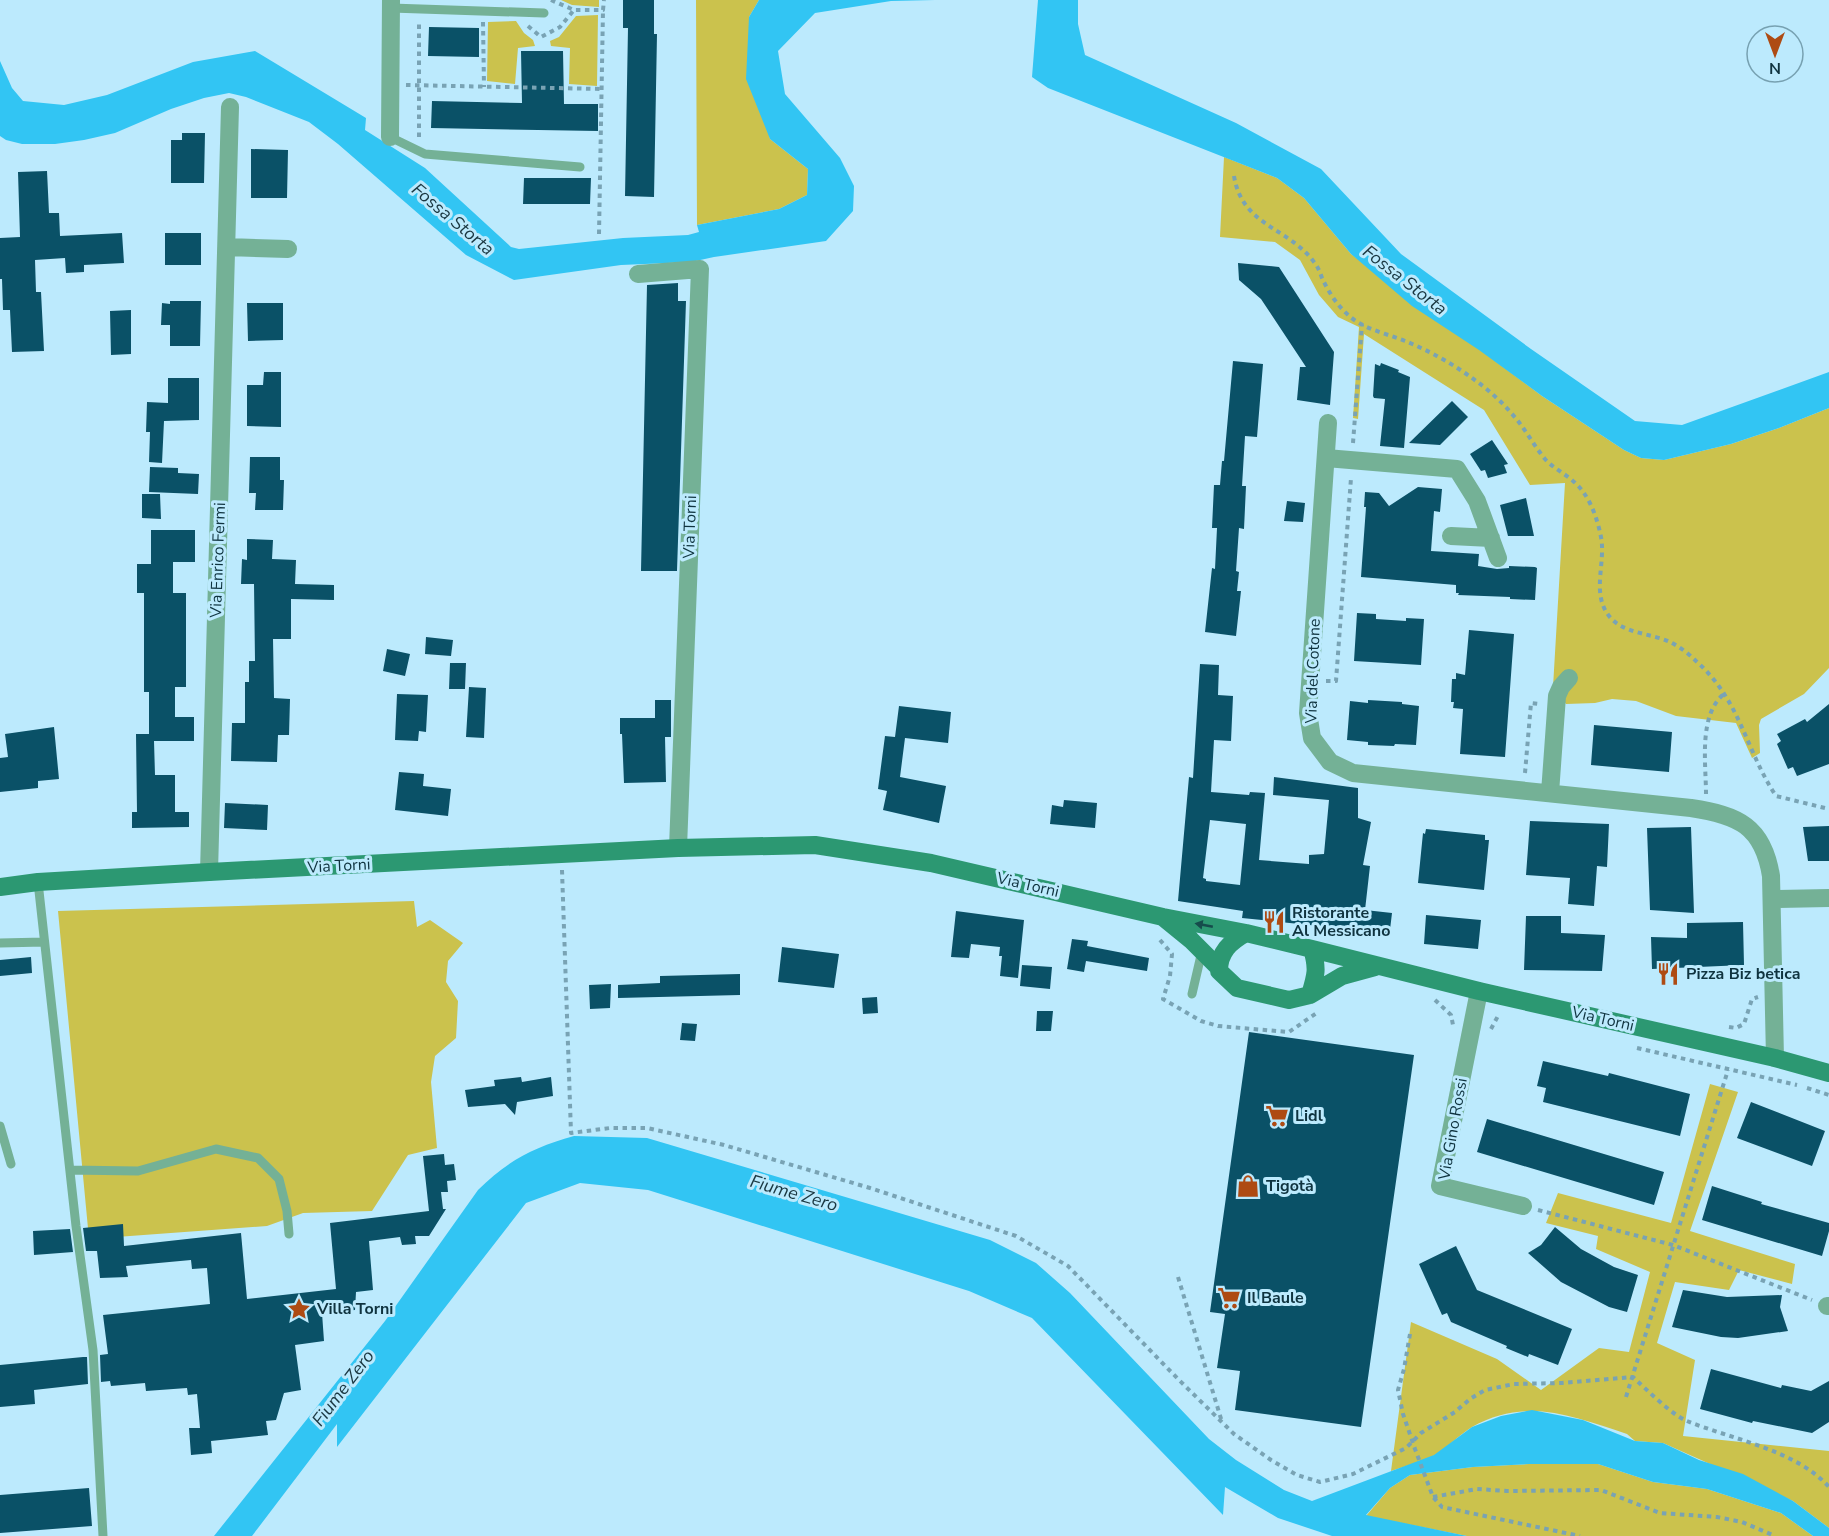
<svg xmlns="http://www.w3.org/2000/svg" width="1829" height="1536" viewBox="0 0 1829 1536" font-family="'Nunito Sans',sans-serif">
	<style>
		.green { fill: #cbc24d }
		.water { fill: #32c5f3 }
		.building { fill: #0a5167; fill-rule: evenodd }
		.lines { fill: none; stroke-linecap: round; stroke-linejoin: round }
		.path { stroke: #79a3b4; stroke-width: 4; stroke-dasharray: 4.5 4.5; stroke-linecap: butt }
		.lane { stroke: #74b196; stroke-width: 9 }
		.street { stroke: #74b196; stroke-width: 18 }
		.secondary { stroke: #2c9872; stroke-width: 18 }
		.oneway { fill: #164c4c }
		.labels { text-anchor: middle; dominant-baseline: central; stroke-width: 6; stroke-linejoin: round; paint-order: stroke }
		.street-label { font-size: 16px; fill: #0f333f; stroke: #bceafd }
		.poi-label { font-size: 16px; font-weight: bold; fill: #0f333f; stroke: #bceafd; text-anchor: start }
		.water-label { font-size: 18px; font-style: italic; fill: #1a3741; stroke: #bceafd }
	</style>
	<rect width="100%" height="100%" fill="#bceafd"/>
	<path class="green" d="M 561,0 L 599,0 L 599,7 L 572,5 Z
		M 696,0 L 759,0 L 749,17 L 770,139 L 808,169 L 807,195 L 779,209 L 697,225 Z
		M 598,15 L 597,86 L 569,84 L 570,48 L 551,46 L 550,41 L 559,37 L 576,16 Z
		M 516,21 L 524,33 L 533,40 L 535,46 L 518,48 L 515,84 L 487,81 L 488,22 Z
		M 1224,157 L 1277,178 L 1304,198 L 1351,254 L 1542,396 L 1624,450 L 1641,458 L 1664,460 L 1731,444 L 1779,428 L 1829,408 L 1829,668 L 1804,694 L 1761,719 L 1759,725 L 1760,753 L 1752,758 L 1736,723 L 1676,716 L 1636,701 L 1612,699 L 1595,703 L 1566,704 L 1553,687 L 1565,483 L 1530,485 L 1484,410 L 1364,334 L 1358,419 L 1353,418 L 1359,327 L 1338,317 L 1319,295 L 1300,260 L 1275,242 L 1220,237 Z
		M 414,901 L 417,927 L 430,920 L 463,943 L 448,961 L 446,982 L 458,1001 L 456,1038 L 435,1056 L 431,1082 L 437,1148 L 408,1155 L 372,1211 L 303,1213 L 267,1226 L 89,1239 L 58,911 Z
		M 1710,1084 L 1738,1092 L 1690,1231 L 1795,1264 L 1792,1284 L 1739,1270 L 1729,1290 L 1675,1282 L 1657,1343 L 1695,1360 L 1683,1436 L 1829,1451 L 1829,1528 L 1793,1501 L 1663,1443 L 1635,1441 L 1627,1434 C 1574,1417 1526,1396 1472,1427 C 1459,1435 1448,1447 1435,1455 C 1422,1462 1405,1466 1391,1471 L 1411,1322 L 1497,1359 L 1541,1390 L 1599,1348 L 1629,1352 L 1650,1272 L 1596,1249 L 1598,1236 L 1546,1223 L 1558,1193 L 1671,1223 Z
		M 1529,1464 L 1598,1464 L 1653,1482 L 1707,1489 L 1781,1513 L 1813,1536 L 1467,1536 L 1366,1516 L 1390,1488 L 1410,1475 L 1473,1467 Z"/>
	<path class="water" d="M 759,0 L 935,0 L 891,1 L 815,13 L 778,51 L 785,94 L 840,158 L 854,186 L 853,211 L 826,241 L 714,257 L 691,262 L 621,265 L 514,280 L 466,255 L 338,144 L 309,122 L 246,97 L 229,93 L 204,98 L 171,109 L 115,133 L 84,140 L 55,144 L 22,144 L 6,140 L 0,136 L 0,61 L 12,88 L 23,101 L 64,105 L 107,95 L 193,62 L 255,51 L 366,118 L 365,130 L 425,168 L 511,247 L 519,249 L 623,238 L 688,235 L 699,232 L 697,225 L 779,209 L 807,195 L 808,169 L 770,139 L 746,79 L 749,17 Z
		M 1038,0 L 1078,0 L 1078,24 L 1085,55 L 1236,123 L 1321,169 L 1401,254 L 1531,349 L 1635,421 L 1682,425 L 1829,372 L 1829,408 L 1779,428 L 1731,444 L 1664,460 L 1641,458 L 1624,450 L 1542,396 L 1479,350 L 1412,306 L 1351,254 L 1304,198 L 1277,178 L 1048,88 L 1032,77 Z
		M 574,1136 L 647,1138 L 990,1240 L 1036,1263 L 1070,1293 L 1209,1439 L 1236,1460 L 1284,1490 L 1312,1501 L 1434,1455 L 1472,1427 L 1501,1416 L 1532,1410 L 1583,1420 L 1635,1441 L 1663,1443 L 1699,1460 L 1743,1474 L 1793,1501 L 1829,1528 L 1829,1536 L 1813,1536 L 1781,1513 L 1707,1489 L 1653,1482 L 1598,1464 L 1529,1464 L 1473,1467 L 1410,1475 L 1390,1488 L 1366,1515 L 1467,1536 L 1332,1536 L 1278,1518 L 1225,1487 L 1223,1515 L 1032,1318 L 969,1291 L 648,1190 L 580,1183 L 526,1203 L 337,1447 L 337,1424 L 252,1536 L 214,1536 L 385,1321 L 478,1190 C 507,1161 534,1147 574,1136 Z"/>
	<path class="building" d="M 623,0 L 654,0 L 654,34 L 657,34 L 654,197 L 625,196 L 628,28 L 623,28 Z
		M 429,27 L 479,28 L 479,57 L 428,56 Z
		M 521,51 L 563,51 L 564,104 L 598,104 L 598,131 L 431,128 L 432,101 L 522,103 Z
		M 182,133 L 205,133 L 204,183 L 171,183 L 171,140 L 182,140 Z
		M 251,149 L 288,150 L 287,198 L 251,198 Z
		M 47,171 L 49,213 L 59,213 L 60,236 L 122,233 L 124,263 L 84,265 L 84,272 L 66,273 L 65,258 L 35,260 L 36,292 L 41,292 L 44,351 L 12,352 L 10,310 L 3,310 L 2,279 L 0,279 L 0,238 L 20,237 L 18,172 Z
		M 524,178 L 591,178 L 590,204 L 523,204 Z
		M 165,233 L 201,233 L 201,265 L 165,265 Z
		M 1238,263 L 1279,267 L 1334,352 L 1330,405 L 1297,400 L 1300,367 L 1306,367 L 1261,299 L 1239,280 Z
		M 678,283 L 678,301 L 686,301 L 677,571 L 641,571 L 647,285 Z
		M 170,301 L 201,301 L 200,346 L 170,346 L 170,325 L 161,325 L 162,303 L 170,304 Z
		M 247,303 L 283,303 L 283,340 L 248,341 Z
		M 131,310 L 131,354 L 111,355 L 110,311 Z
		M 1233,361 L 1263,364 L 1257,437 L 1245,436 L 1242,486 L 1246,486 L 1244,529 L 1239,528 L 1236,571 L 1239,572 L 1237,591 L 1241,591 L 1236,636 L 1205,632 L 1212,568 L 1215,569 L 1217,528 L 1212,528 L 1214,485 L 1220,485 L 1222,461 L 1224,461 Z
		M 1381,363 L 1399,370 L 1398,372 L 1410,377 L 1404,448 L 1380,446 L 1385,399 L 1374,398 L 1373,396 L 1375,364 L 1380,366 Z
		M 264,372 L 281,372 L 281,427 L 247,426 L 247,385 L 263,385 Z
		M 168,378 L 199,378 L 199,420 L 164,421 L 162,463 L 149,462 L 150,432 L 146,432 L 147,402 L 168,403 Z
		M 1452,401 L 1468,417 L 1440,445 L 1409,443 Z
		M 1492,440 L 1508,464 L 1504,465 L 1507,473 L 1488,478 L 1485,470 L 1481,471 L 1470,454 Z
		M 250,457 L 280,457 L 280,480 L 284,480 L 283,510 L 255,510 L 256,493 L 249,493 Z
		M 150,467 L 178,468 L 178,473 L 199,474 L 198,494 L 149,492 Z
		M 1418,487 L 1442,489 L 1440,512 L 1434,511 L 1431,551 L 1479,554 L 1478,566 L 1497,569 L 1509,568 L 1509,566 L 1535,567 L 1537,568 L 1535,600 L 1510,599 L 1510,597 L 1458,595 L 1459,593 L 1456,593 L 1456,585 L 1361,577 L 1366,507 L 1364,507 L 1365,492 L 1379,493 L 1389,506 Z
		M 142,494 L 160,494 L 161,519 L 142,518 Z
		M 1526,498 L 1534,536 L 1508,536 L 1500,505 Z
		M 1287,501 L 1305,503 L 1303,522 L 1284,521 Z
		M 151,530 L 195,530 L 195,562 L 173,562 L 173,593 L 186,593 L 186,687 L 175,687 L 175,717 L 194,717 L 194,741 L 154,741 L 155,775 L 175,775 L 175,812 L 189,812 L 189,827 L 132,828 L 132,812 L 137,812 L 136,734 L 149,734 L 149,692 L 144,692 L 144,593 L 137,593 L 137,564 L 151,564 Z
		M 247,539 L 273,540 L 272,559 L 296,560 L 295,584 L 334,585 L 334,600 L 291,599 L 291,639 L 273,639 L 274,698 L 290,699 L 289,735 L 278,735 L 277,762 L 231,761 L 232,723 L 245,723 L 245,682 L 249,682 L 249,661 L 255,661 L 254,584 L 241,584 L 242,559 L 247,560 Z
		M 1357,613 L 1376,614 L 1376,619 L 1406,621 L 1406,618 L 1424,619 L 1421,665 L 1354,661 Z
		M 1469,630 L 1514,634 L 1505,757 L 1460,754 L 1463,709 L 1453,708 L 1454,702 L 1451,702 L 1452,679 L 1456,679 L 1456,673 L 1465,675 Z
		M 426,637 L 453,640 L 451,656 L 425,654 Z
		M 387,649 L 410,654 L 405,676 L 383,671 Z
		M 450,663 L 466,663 L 465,689 L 449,689 Z
		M 1200,664 L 1219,665 L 1218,695 L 1233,696 L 1231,741 L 1214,740 L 1211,792 L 1249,795 L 1250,792 L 1265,793 L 1259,860 L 1309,864 L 1309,855 L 1324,854 L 1329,800 L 1273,795 L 1274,777 L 1358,788 L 1358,818 L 1371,822 L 1363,865 L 1370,866 L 1365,910 L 1392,913 L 1389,938 L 1338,933 L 1339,928 L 1242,918 L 1243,911 L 1178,901 L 1189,777 L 1193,778 ZM 1210,820 L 1246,824 L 1240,885 L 1206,881 L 1206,879 L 1203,878 Z
		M 469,687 L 486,688 L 484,738 L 466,737 Z
		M 397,694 L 428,695 L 426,732 L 419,731 L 418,741 L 395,740 Z
		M 655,700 L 671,700 L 671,737 L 665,737 L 666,782 L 624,783 L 622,734 L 620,734 L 620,718 L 655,718 Z
		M 1368,700 L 1402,702 L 1402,704 L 1419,706 L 1416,745 L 1395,744 L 1394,746 L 1368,745 L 1368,742 L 1347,740 L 1350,701 L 1368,703 Z
		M 1829,704 L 1829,764 L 1797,776 L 1793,767 L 1788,769 L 1777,744 L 1781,741 L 1777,734 L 1805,719 L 1807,722 Z
		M 899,706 L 951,712 L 948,743 L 905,738 L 900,777 L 946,786 L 939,823 L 883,810 L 887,791 L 878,789 L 885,736 L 895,737 Z
		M 1594,725 L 1672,732 L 1669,772 L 1591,765 Z
		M 54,727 L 59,779 L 38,781 L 38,788 L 0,792 L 0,758 L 8,757 L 5,734 Z
		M 399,772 L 424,774 L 423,786 L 451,789 L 448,816 L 395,810 Z
		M 1064,800 L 1097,803 L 1095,828 L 1050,824 L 1052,805 L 1063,807 Z
		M 225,803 L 268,805 L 267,830 L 224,828 Z
		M 1530,821 L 1609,824 L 1607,867 L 1597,866 L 1594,906 L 1568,904 L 1570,878 L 1526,875 Z
		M 1829,826 L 1829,861 L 1808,861 L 1803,827 Z
		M 1691,827 L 1694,913 L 1650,910 L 1647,828 Z
		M 1426,829 L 1485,835 L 1485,840 L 1489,840 L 1484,890 L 1418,883 L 1423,833 L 1425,834 Z
		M 956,911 L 1024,920 L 1018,978 L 1000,976 L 1002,956 L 999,956 L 1000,947 L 971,944 L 969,958 L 951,957 Z
		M 1426,915 L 1481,920 L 1478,949 L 1424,944 Z
		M 1526,916 L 1561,916 L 1561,933 L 1605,935 L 1602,971 L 1524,970 Z
		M 1743,922 L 1744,965 L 1652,969 L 1651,937 L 1687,938 L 1687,923 Z
		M 1072,939 L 1088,941 L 1087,946 L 1149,958 L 1147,971 L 1086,961 L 1084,972 L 1067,969 Z
		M 782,947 L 839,954 L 834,988 L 778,982 Z
		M 31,957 L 32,973 L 0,976 L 0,960 Z
		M 1022,965 L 1052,967 L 1050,989 L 1020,986 Z
		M 740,974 L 740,995 L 618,998 L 618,985 L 660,983 L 660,976 Z
		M 611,984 L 610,1008 L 590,1009 L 589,985 Z
		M 877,997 L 878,1013 L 863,1014 L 862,998 Z
		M 1037,1011 L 1053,1011 L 1051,1031 L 1036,1031 Z
		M 682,1023 L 697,1024 L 695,1041 L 680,1040 Z
		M 1249,1032 L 1414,1055 L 1361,1427 L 1235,1410 L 1240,1371 L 1217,1368 L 1225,1314 L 1210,1312 Z
		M 1543,1061 L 1608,1076 L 1609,1073 L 1690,1094 L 1680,1136 L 1543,1102 L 1546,1088 L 1537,1086 Z
		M 521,1077 L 522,1082 L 551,1077 L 553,1096 L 517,1102 L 515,1115 L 505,1104 L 468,1107 L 465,1090 L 495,1086 L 494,1080 Z
		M 1751,1102 L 1825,1131 L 1812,1166 L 1737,1138 Z
		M 1487,1119 L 1664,1172 L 1654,1205 L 1477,1152 Z
		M 444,1154 L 445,1165 L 454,1164 L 456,1180 L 447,1181 L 448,1192 L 441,1192 L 443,1209 L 446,1209 L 429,1236 L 415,1236 L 416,1244 L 402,1245 L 400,1237 L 369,1241 L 373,1290 L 356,1292 L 355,1310 L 322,1313 L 324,1341 L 295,1345 L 301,1390 L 284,1393 L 276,1420 L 266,1421 L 268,1435 L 211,1441 L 212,1453 L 191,1455 L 189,1428 L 200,1428 L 197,1394 L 188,1395 L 187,1388 L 146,1391 L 145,1383 L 111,1386 L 110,1381 L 101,1382 L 100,1355 L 108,1354 L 103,1315 L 210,1304 L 207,1268 L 192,1269 L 191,1260 L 126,1266 L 128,1277 L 100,1278 L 97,1251 L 86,1251 L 83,1228 L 123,1224 L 124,1246 L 241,1233 L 247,1299 L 336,1289 L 330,1223 L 429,1211 L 423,1156 Z
		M 1712,1186 L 1762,1202 L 1761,1204 L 1829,1223 L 1829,1231 L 1822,1256 L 1702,1220 Z
		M 1555,1227 L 1581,1249 L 1614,1267 L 1638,1275 L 1627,1312 L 1609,1307 L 1561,1282 L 1528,1253 L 1541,1245 Z
		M 70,1229 L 73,1252 L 34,1255 L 33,1231 Z
		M 1456,1246 L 1477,1290 L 1572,1329 L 1558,1365 L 1529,1354 L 1528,1357 L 1506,1348 L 1507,1346 L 1451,1322 L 1447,1313 L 1442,1315 L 1419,1264 Z
		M 1683,1290 L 1727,1297 L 1782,1295 L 1780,1307 L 1788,1331 L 1738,1338 L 1721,1337 L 1672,1327 Z
		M 83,1357 L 87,1357 L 88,1384 L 34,1390 L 35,1404 L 0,1407 L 0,1365 Z
		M 1711,1369 L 1781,1388 L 1782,1385 L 1811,1391 L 1829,1381 L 1829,1422 L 1812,1433 L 1753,1421 L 1752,1423 L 1700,1409 Z
		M 89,1488 L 92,1526 L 0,1533 L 0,1495 Z"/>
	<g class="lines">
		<path class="path" d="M 551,0 L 574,10 L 603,10 L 604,0
			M 483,22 L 484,87
			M 528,26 L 541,37 L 560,27 L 574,10
			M 406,85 L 602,89
			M 419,137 L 419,22
			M 1234,176 C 1242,226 1288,227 1314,262 C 1318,267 1320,272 1322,278 C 1330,295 1342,313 1359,323 C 1373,331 1390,335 1405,341 C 1430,351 1455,365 1476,381 C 1493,393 1509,409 1521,425 C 1529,436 1536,448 1545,459 C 1553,468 1564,473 1573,481 C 1589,494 1597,517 1601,537 C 1606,563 1591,593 1609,616 C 1623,634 1651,633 1670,642 C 1680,647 1689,654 1696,661 C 1741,701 1745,749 1776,796 L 1829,809
			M 599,234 L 603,10
			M 1353,443 L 1362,324
			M 1326,681 L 1336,681 L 1351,478
			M 1525,773 L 1531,703 L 1540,704
			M 1706,794 C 1706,763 1698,714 1725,693
			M 562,870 L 571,1133 L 610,1128 L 647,1128 L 724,1145 L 870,1188 L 1016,1236 L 1068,1266 L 1179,1380 L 1234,1434 L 1271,1460 L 1297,1475 L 1320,1482 L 1353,1474 L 1406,1448 L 1421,1433 L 1455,1412 L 1470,1399 L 1485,1390 L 1514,1384 L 1562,1383 L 1633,1377 C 1646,1389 1672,1415 1687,1421 C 1731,1439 1796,1450 1829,1487
			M 1160,940 L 1172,954 L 1170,976 L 1163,999 L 1201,1021 L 1218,1026 L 1289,1032 L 1318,1012
			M 1435,1000 L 1451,1015 L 1453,1025
			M 1729,1027 L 1736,1028 L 1744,1024 L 1752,999 L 1758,997
			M 1491,1029 L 1499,1014
			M 1637,1048 L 1797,1085
			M 1807,1088 L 1829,1095
			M 1538,1210 L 1673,1245 L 1812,1300
			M 1178,1277 L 1222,1422
			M 1410,1334 L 1404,1369 L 1398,1390 L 1403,1414 L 1415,1449 L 1433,1497 L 1442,1507 L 1580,1536
			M 1626,1397 L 1728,1070
			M 1433,1497 L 1477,1489 L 1507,1491 L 1601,1490 L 1660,1513 L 1717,1517 L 1742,1522 L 1775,1536"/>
		<path class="lane" d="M 391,8 L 544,13
			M 390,137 L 425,154 L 580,167
			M 38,882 L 76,1226 L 93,1350 L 103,1536
			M 0,943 L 44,942
			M 1192,994 L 1202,951
			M 0,1126 L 11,1164
			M 70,1170 L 138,1171 L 216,1149 L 258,1158 L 279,1179 L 287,1211 L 289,1234"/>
		<path class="street" d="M 390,137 L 391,0
			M 227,247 L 288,249
			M 638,274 L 700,269 L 678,848
			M 1328,423 L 1308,713 L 1312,738 L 1330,762 L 1353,773 L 1691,808 C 1738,815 1763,826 1771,876 L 1775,1058
			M 1326,458 L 1457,469 L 1477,501 L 1498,558
			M 1451,536 L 1491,538
			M 1550,793 L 1557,696 L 1561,687 L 1569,678
			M 209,872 L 230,107
			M 1773,899 L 1829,898
			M 1479,991 L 1440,1186 L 1523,1206
			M 1827,1306 L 1829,1306"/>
		<path class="secondary" d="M 0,887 L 38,882 L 209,872 L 678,848 L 815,845 L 931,863 L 1163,917 L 1246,933
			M 1164,918 L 1191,940 L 1218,967
			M 1246,933 L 1312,949 C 1318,969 1316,975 1310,995 L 1289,1000 L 1237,988 L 1219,971 C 1219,952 1230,942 1246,933 Z
			M 1312,949 L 1479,991 L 1775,1058 L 1829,1073
			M 1310,995 L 1342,976 L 1375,967"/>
	</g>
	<defs><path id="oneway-solid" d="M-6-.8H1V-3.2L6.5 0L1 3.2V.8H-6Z" transform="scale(1.5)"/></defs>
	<use class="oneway" href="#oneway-solid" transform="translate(1204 925) rotate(-169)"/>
	<defs>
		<g id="restaurant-bare" transform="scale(1.8)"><path d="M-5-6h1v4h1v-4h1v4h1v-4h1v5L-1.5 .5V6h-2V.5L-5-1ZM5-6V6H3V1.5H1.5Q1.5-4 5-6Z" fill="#ae4b13" stroke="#bceafd" stroke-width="2.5" paint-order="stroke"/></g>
		<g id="supermarket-bare" transform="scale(1.8)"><path d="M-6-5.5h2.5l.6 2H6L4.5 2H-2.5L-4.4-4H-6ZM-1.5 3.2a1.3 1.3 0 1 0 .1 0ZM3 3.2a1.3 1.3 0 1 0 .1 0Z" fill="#ae4b13" stroke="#bceafd" stroke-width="2.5" paint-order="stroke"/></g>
		<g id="shop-bare" transform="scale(1.8)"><path d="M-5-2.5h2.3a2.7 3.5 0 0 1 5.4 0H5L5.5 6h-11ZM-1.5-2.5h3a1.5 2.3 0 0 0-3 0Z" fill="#ae4b13" stroke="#bceafd" stroke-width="2.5" paint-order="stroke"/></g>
		<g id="sight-bare" transform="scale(1.8)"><path d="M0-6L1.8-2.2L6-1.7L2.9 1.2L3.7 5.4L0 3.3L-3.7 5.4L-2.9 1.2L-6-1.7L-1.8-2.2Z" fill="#ae4b13" stroke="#bceafd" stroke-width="2.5" paint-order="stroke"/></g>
	</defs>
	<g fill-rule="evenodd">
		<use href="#restaurant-bare" x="1274" y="922"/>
		<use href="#restaurant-bare" x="1668" y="974"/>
		<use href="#supermarket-bare" x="1277" y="1116"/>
		<use href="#shop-bare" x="1248" y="1186"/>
		<use href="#supermarket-bare" x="1229" y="1298"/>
		<use href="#sight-bare" x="299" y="1309"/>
	</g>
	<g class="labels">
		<g class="street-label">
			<text transform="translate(690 527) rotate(-88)">Via Torni</text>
			<text transform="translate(218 560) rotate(-88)">Via Enrico Fermi</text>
			<text transform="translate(1313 671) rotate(-88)">Via del Cotone</text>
			<text transform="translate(339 866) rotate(-3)">Via Torni</text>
			<text transform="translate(1028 885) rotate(13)">Via Torni</text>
			<text transform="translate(1603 1019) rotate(13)">Via Torni</text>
			<text transform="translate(1453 1129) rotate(-80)">Via Gino Rossi</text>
		</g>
		<g class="poi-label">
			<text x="1292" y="913">Ristorante<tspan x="1292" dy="18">Al Messicano</tspan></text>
			<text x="1686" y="974">Pizza Biz betica</text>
			<text x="1295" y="1116">Lidl</text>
			<text x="1266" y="1186">Tigotà</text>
			<text x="1247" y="1298">Il Baule</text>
			<text x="317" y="1309">Villa Torni</text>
		</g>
		<g class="water-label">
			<text transform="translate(453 219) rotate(40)">Fossa Storta</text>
			<text transform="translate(1405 280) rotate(38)">Fossa Storta</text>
			<text transform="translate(794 1193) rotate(16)">Fiume Zero</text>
			<text transform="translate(343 1388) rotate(-53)">Fiume Zero</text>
		</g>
	</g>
	<g transform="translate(1775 54) rotate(180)"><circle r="28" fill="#bceafd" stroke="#77a1b1" stroke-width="1.5"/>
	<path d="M0-4.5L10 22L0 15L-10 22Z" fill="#ae4b13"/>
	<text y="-9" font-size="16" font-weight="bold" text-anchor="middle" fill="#0f333f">N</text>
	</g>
</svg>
